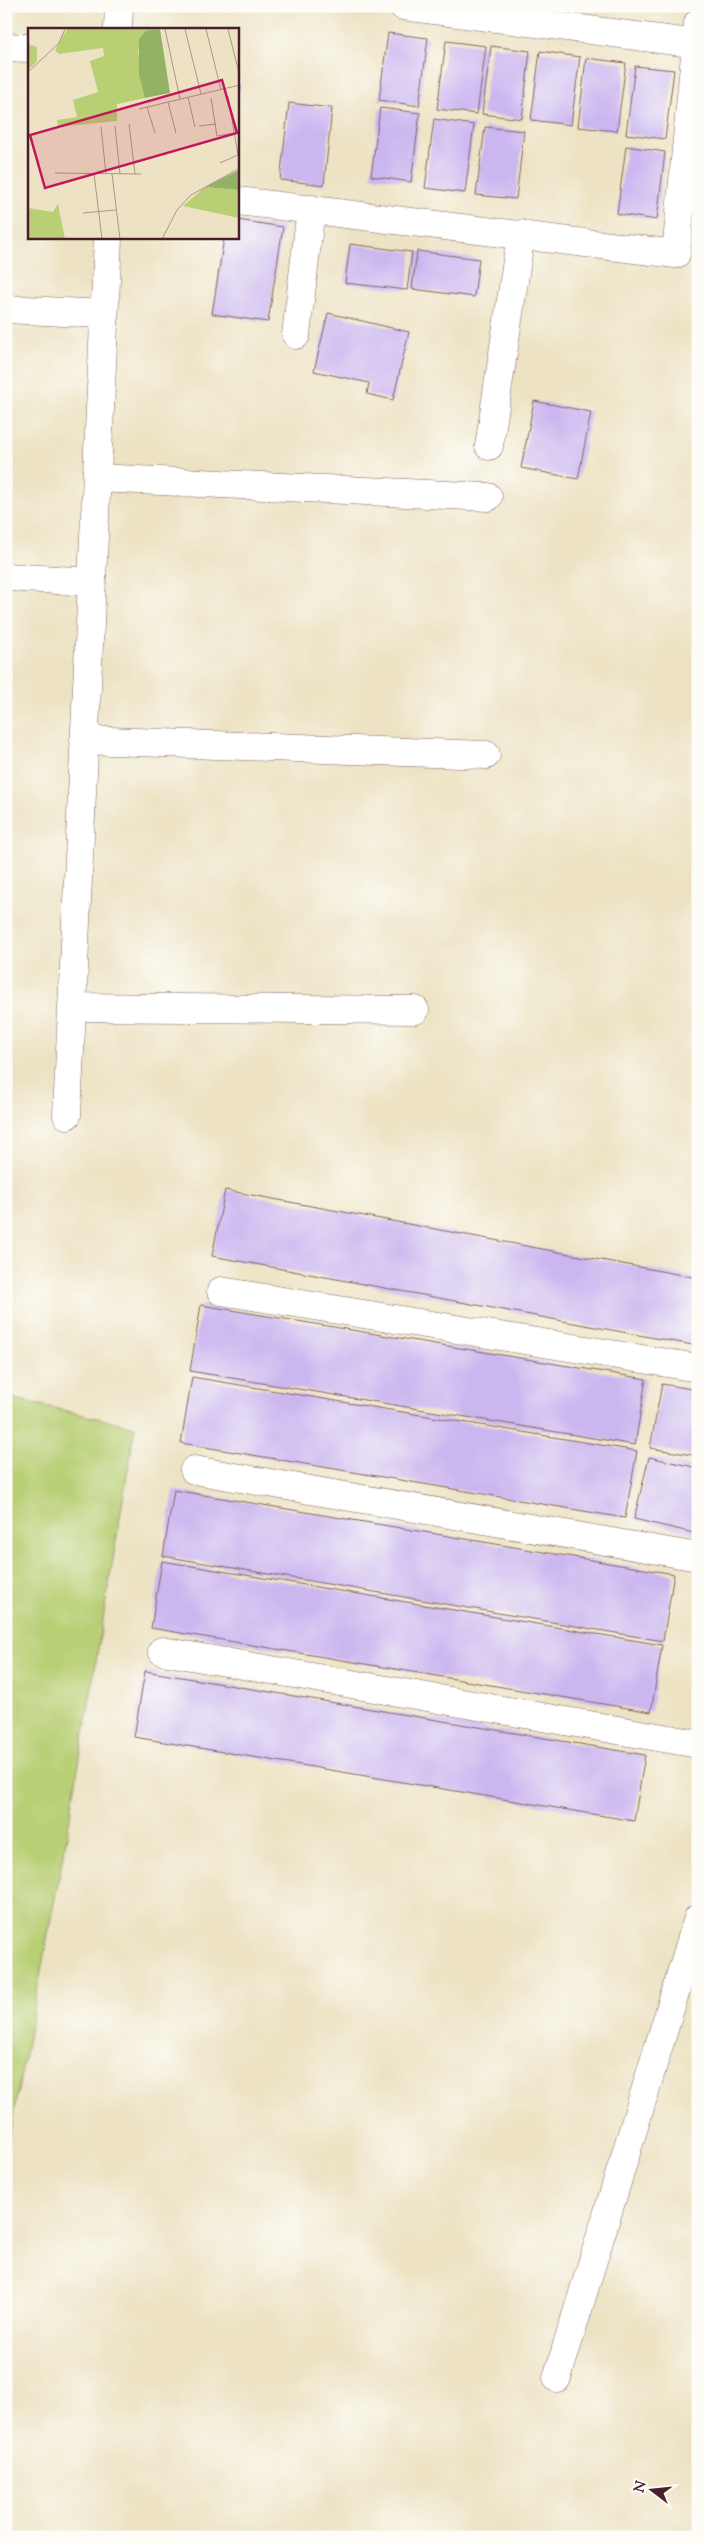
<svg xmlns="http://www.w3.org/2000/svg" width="704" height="2543" viewBox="0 0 704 2543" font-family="'Sorts Mill Goudy',serif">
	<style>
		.green { fill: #b8cf74; stroke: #817750 }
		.building { fill: #cbb7f0 }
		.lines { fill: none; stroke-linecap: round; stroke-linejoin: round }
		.minor-casing { stroke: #836461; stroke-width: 29 }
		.minor { stroke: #fff; stroke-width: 28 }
		.inset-road { fill: none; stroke: #ac9587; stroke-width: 1 }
		.view { fill: #c2185b; fill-opacity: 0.15; stroke: #c2185b; stroke-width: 2.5 }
		.inset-edge { fill: none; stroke: #4a1f2b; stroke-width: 2.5 }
	</style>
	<rect width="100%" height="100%" fill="#fdfcf7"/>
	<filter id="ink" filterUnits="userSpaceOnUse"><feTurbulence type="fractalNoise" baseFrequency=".02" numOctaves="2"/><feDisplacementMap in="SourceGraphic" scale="10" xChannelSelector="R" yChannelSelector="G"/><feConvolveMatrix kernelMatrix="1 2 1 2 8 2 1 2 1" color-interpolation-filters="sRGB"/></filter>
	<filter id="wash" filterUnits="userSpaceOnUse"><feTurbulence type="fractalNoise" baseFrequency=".0096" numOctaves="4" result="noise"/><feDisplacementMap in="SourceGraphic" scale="20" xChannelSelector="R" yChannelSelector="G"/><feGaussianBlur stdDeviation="1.12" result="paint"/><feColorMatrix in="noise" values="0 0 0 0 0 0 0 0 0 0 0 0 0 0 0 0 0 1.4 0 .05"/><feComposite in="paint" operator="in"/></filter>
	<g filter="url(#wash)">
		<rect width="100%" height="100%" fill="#ede3c4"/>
		<path class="green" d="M 6,1397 L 135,1427 L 67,1835 L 6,2153 Z"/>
		<g id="blocks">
			<path class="building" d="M 388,33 L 428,38 L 419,106 L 379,100 Z
				M 446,41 L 486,46 L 477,114 L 437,109 Z
				M 491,46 L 530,51 L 522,119 L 482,114 Z
				M 540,51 L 580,57 L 571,125 L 531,120 Z
				M 586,58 L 626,63 L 617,131 L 578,127 Z
				M 635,66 L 674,70 L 665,139 L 626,134 Z
				M 238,86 L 241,86 L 238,99 Z
				M 289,103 L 332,108 L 324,185 L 280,180 Z
				M 380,108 L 420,113 L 411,182 L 371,176 Z
				M 434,119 L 474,125 L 465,193 L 425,188 Z
				M 485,127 L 524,131 L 516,199 L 476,195 Z
				M 626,146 L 665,152 L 657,220 L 617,214 Z
				M 238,220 L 283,227 L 268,322 L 212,314 L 224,238 L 238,238 Z
				M 350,244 L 412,252 L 407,290 L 345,283 Z
				M 417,251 L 479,259 L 474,297 L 412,289 Z
				M 328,313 L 409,332 L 393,400 L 367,394 L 369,383 L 314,371 Z
				M 534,401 L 591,412 L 578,479 L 521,468 Z
				M 225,1190 L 698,1278 L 698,1346 L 212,1256 Z
				M 201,1305 L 646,1379 L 635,1445 L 190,1371 Z
				M 192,1377 L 637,1451 L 625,1518 L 181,1443 Z
				M 662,1384 L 698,1390 L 698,1456 L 650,1448 Z
				M 649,1457 L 698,1468 L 698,1534 L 634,1519 Z
				M 174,1490 L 674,1574 L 663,1641 L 163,1556 Z
				M 162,1561 L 662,1645 L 651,1712 L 151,1628 Z
				M 145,1671 L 645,1755 L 634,1821 L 134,1737 Z"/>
		</g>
	</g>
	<g filter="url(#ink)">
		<use href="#blocks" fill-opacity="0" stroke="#836461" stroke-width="1"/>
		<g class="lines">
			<g class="minor-casing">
				<path id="minor" d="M 403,6 L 698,44
					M 118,29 L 119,6
					M 6,47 L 29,48
					M 238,201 L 676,254 L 698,23
					M 6,309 L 104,314
					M 296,335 L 311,209
					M 489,446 L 521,234
					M 97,478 L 488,497
					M 6,577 L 92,582
					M 84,740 L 486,755
					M 72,1007 L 415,1010
					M 67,1115 L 108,238
					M 221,1291 L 698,1368
					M 194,1470 L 698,1557
					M 162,1651 L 698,1744
					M 557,2378 L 698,1918"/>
			</g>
			<use href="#minor" class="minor"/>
		</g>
	</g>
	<g transform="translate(28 28)">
		<rect width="211" height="211" fill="#ede3c4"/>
		<path d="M 39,1 L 132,1 L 126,2 L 110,22 L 117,70 L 89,76 L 89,93 L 30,99 L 29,92 L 49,89 L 45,72 L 70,64 L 62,33 L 76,28 L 75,20 L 31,26 L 27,22 ZM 0,16 L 9,19 L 9,33 L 0,42 ZM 177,159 L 211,162 L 211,190 L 155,178 ZM 30,176 L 37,211 L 0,211 L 0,180 L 25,184 Z" fill="#b8cf74"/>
		<path d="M 132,1 L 142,65 L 117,70 L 111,46 L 111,11 L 118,3 ZM 211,142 L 211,162 L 177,159 Z" fill="#92b266"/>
		<path class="inset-road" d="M 137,1 L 152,71M 157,1 L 173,66M 178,1 L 193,62M 200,1 L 212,49M 0,44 L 31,15 L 37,1M 200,68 L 210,127M 160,69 L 167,99M 183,70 L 189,108 L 212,104M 140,74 L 148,105M 119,79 L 127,105M 111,81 L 212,57M 101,96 L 107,146M 87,98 L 92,146M 171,98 L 188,96M 73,99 L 78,146M 192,135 L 210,127M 27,145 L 113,146M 66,146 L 74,211M 84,146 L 92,211M 55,185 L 88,182M 134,211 L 149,182 L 163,167 L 212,140"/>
		<path class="view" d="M 194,52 L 209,105 L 17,160 L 2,107 Z"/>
		<rect width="211" height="211" class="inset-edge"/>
	</g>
	<rect width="704" height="2543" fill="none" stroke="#fdfcf7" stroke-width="25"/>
	<g transform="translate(652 2490) rotate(286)" stroke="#fdfcf7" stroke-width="4" paint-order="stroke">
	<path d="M0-4L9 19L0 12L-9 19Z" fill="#4a1f2b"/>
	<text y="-8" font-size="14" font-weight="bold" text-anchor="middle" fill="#4a1f2b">N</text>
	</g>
</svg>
